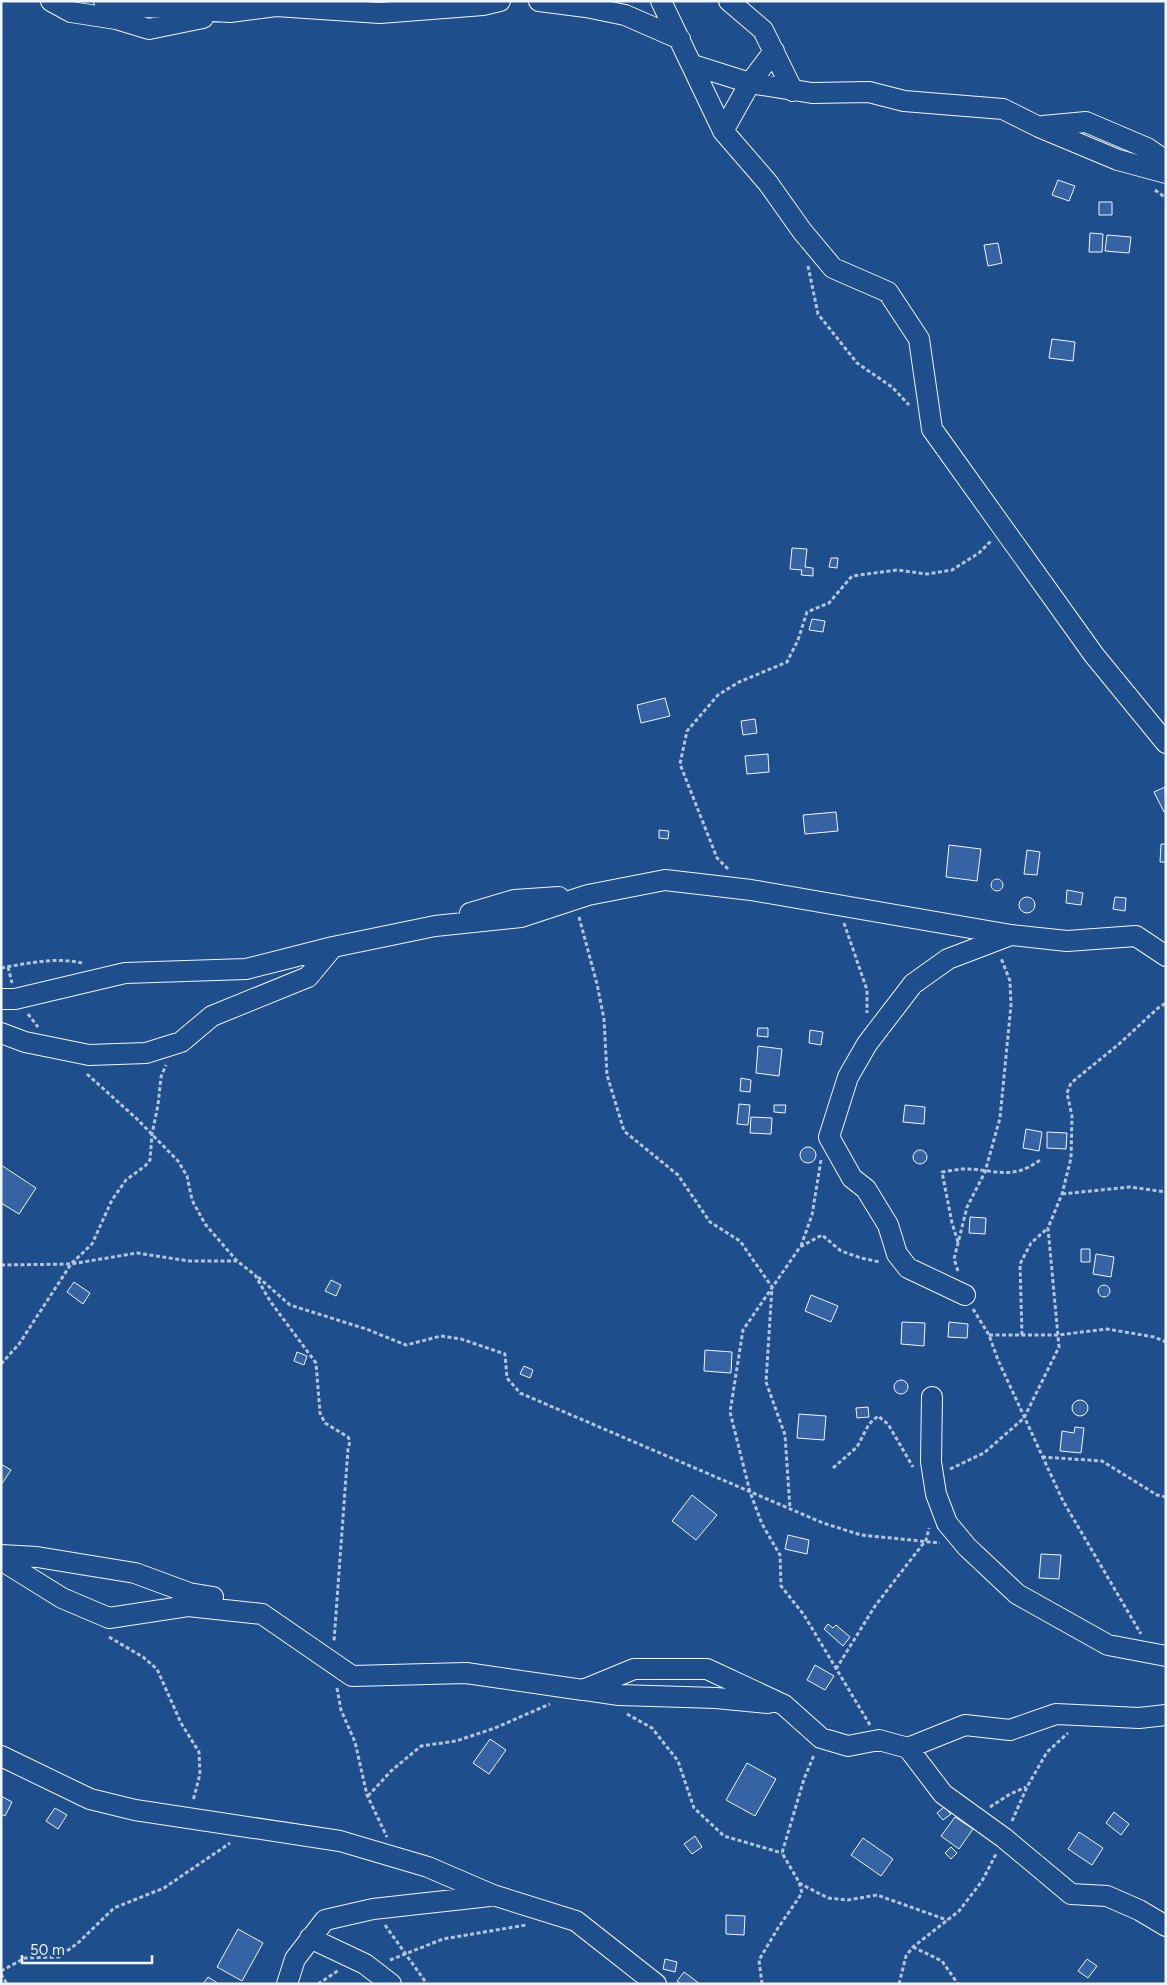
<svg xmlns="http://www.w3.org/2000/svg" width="1167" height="1985" viewBox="0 0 1167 1985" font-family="Figtree,sans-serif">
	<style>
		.building { fill: #3563a3; stroke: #f2f6ff }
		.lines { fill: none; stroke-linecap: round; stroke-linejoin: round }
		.minor-casing { stroke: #f2f6ff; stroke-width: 22 }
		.path { stroke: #b3c4dc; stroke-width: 3; stroke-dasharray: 4 2.5; stroke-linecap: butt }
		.minor { stroke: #1f4e8c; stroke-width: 20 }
	</style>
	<rect width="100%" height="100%" fill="#1f4e8c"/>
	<path class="building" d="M 1058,180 L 1075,186 L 1069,201 L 1052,195 Z
		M 1099,202 L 1112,202 L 1112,215 L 1099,215 Z
		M 1090,233 L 1103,234 L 1102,252 L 1089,252 Z
		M 1107,235 L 1131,237 L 1129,253 L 1105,251 Z
		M 998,243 L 1002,263 L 988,266 L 984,245 Z
		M 1052,339 L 1075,342 L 1073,361 L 1049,358 Z
		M 792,548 L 807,549 L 805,567 L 813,568 L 813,576 L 801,575 L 802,570 L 790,569 Z
		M 831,558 L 838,558 L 837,568 L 829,567 Z
		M 812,619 L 825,621 L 823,632 L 809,630 Z
		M 665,698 L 670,716 L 641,723 L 637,705 Z
		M 755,719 L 757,733 L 743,735 L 741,721 Z
		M 768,754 L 769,772 L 747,774 L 745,756 Z
		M 1165,787 L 1166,812 L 1164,812 L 1154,792 Z
		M 836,812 L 838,831 L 805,834 L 803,815 Z
		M 659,830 L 669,831 L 668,839 L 659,838 Z
		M 1161,844 L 1166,844 L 1166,862 L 1160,862 Z
		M 949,845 L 981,849 L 977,881 L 946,877 Z
		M 1027,850 L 1040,852 L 1037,875 L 1024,874 Z
		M991 885a6 6 0 1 1 12 0a6 6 0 1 1-12 0Z
		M 1067,890 L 1083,893 L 1081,905 L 1066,903 Z
		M 1115,897 L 1126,898 L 1125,911 L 1113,909 Z
		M1019 905a8 8 0 1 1 16 0a8 8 0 1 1-16 0Z
		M 758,1028 L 768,1028 L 768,1037 L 757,1036 Z
		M 810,1030 L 823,1032 L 821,1045 L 809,1043 Z
		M 758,1046 L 782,1049 L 779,1076 L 756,1073 Z
		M 741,1078 L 751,1080 L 750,1092 L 740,1091 Z
		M 739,1104 L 750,1105 L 748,1125 L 737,1124 Z
		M 774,1105 L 786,1105 L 785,1113 L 774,1112 Z
		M 905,1105 L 925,1107 L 924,1124 L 903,1122 Z
		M 751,1117 L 772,1118 L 771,1134 L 750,1133 Z
		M 1026,1129 L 1042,1132 L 1039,1151 L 1023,1148 Z
		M 1047,1132 L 1067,1133 L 1066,1149 L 1047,1148 Z
		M800 1155a8 8 0 1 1 16 0a8 8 0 1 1-16 0Z
		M913 1157a7 7 0 1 1 14 0a7 7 0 1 1-14 0Z
		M 1,1165 L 36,1188 L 19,1214 L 1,1203 Z
		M 970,1217 L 986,1218 L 985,1234 L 969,1233 Z
		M 1081,1249 L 1090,1249 L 1090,1262 L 1081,1262 Z
		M 1096,1254 L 1114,1257 L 1111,1277 L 1093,1274 Z
		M 331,1280 L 341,1285 L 336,1296 L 325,1291 Z
		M 74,1282 L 90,1293 L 83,1304 L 67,1292 Z
		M1098 1291a6 6 0 1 1 12 0a6 6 0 1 1-12 0Z
		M 811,1295 L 838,1306 L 831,1322 L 805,1311 Z
		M 902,1322 L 925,1323 L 924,1346 L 901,1344 Z
		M 949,1322 L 968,1324 L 967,1338 L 948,1337 Z
		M 705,1350 L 732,1352 L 731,1373 L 704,1371 Z
		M 297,1352 L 307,1356 L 304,1365 L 294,1361 Z
		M 524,1366 L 533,1370 L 530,1378 L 520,1374 Z
		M894 1387a7 7 0 1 1 14 0a7 7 0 1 1-14 0Z
		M1072 1408a8 8 0 1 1 16 0a8 8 0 1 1-16 0Z
		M 868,1407 L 869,1417 L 857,1418 L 856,1408 Z
		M 799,1414 L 826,1416 L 824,1440 L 797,1438 Z
		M 1075,1427 L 1084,1428 L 1081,1453 L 1060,1451 L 1062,1431 L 1074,1433 Z
		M 1,1464 L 11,1470 L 1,1485 Z
		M 692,1495 L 717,1515 L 696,1540 L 672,1521 Z
		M 788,1535 L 809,1540 L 807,1554 L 785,1549 Z
		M 1041,1554 L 1061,1555 L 1059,1579 L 1039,1578 Z
		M 828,1624 L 833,1628 L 836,1625 L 850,1637 L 843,1646 L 824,1629 Z
		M 815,1665 L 834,1676 L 825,1690 L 807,1680 Z
		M 490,1739 L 506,1750 L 489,1774 L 473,1763 Z
		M 747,1763 L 776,1779 L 755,1816 L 726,1800 Z
		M 1,1796 L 12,1802 L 5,1816 L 1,1814 Z
		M 944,1807 L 951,1814 L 943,1820 L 937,1813 Z
		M 55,1808 L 67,1815 L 58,1829 L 46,1821 Z
		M 1114,1812 L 1129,1824 L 1121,1835 L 1106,1823 Z
		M 955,1817 L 973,1829 L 959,1849 L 941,1836 Z
		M 1079,1832 L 1103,1848 L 1092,1865 L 1068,1849 Z
		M 695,1836 L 702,1847 L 692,1854 L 684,1844 Z
		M 863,1838 L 893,1859 L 881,1876 L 851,1855 Z
		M 951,1847 L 957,1853 L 951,1859 L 945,1853 Z
		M 726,1915 L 745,1916 L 744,1935 L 726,1934 Z
		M 238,1929 L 263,1943 L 242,1981 L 217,1967 Z
		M 665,1959 L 677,1962 L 675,1972 L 663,1969 Z
		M 1087,1959 L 1097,1966 L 1088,1978 L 1078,1971 Z
		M 684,1972 L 700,1984 L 681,1984 L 677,1981 Z
		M 208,1977 L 219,1984 L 203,1984 Z"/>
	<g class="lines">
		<g class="minor-casing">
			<path id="minor" d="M 51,1 L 71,12 L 116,19 L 149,29 L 203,18
				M 104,1 L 146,7 L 230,12 L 276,6 L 380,13 L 483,5 L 500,1
				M 539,1 L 586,7 L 625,15 L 680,39
				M 661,1 L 723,131 L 768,183 L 802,231 L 833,268 L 888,292 L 919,339 L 932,429 L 1094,655 L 1166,743
				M 729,1 L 763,30 L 793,91
				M 693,65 L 750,83 L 812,93 L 869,92 L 904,101 L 1003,109 L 1039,127 L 1118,160 L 1166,173
				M 1043,126 L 1086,122 L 1147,148 L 1166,161
				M 723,131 L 750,83 L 774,51
				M 470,913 L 514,900 L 559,897
				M 1,999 L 15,999 L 125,973 L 246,969 L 333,947 L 435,926 L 521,917 L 588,895 L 665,880 L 751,890 L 1011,935 L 1067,941 L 1136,936 L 1166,956
				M 1,1033 L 25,1042 L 89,1055 L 146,1053 L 181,1042 L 212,1016 L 308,977 L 333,947
				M 965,1295 L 908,1268 L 897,1254 L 888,1225 L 866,1189 L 852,1178 L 829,1137 L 848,1077 L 867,1044 L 913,984 L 948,959 L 1011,935
				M 932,1397 L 931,1462 L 936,1494 L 947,1523 L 967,1547 L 1017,1594 L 1108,1645 L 1166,1656
				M 1,1555 L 37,1557 L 135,1573 L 189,1593 L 213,1597
				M 1,1560 L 62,1598 L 109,1618 L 188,1606 L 262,1614 L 352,1676 L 466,1673 L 583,1690 L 634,1669 L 707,1669 L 784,1705 L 821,1738 L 848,1746 L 879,1740 L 908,1748 L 965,1725 L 1010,1730 L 1056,1714 L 1139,1718 L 1166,1715
				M 585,1690 L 619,1695 L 716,1698 L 768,1703
				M 908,1748 L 943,1794 L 1004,1838 L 1071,1894 L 1107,1896 L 1139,1910 L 1166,1926
				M 1,1756 L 90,1799 L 135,1810 L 340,1841 L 428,1867 L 493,1895 L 576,1921 L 656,1984
				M 310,1938 L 365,1964 L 391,1984
				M 287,1984 L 295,1959 L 325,1920 L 373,1909 L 490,1896"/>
		</g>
		<path class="path" d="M 1155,190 L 1166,198
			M 808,266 L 818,314 L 857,363 L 892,387 L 909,405
			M 728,869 L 717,858 L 680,764 L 687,731 L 718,695 L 739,682 L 787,662 L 798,640 L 807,612 L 829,603 L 852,576 L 897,570 L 927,574 L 952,570 L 979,553 L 991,541
			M 579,917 L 597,984 L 604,1019 L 607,1075 L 624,1131 L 678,1175 L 710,1222 L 740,1241 L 772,1287 L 766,1382 L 785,1435 L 790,1509
			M 844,923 L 867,990 L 867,1013
			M 8,967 L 12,983
			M 1,968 C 28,963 56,957 82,963
			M 28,1014 L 38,1027
			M 87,1074 L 137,1119 L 178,1161 L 187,1176 L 192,1200 L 205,1224 L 237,1261 L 255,1275 L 270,1301 L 316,1363 L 320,1413 L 325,1423 L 348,1437 L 350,1441 L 348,1449 L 334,1641
			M 1062,1194 L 1130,1187 L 1166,1192
			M 958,1242 L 952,1223 L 942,1172 C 948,1171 955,1170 961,1169 C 992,1168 1011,1182 1040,1160
			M 801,1246 L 812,1215 L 821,1160
			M 1,1265 L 71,1264 L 137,1253 L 189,1261 L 237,1261
			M 958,1271 L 954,1259 L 967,1207 L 985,1172 L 1000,1118 L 1011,1005 L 1010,981 L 1001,958
			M 258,1277 L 290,1305 L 366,1329 L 406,1345 L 441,1336 L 461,1339 L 505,1354 L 507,1378 L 520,1393 L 823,1523 L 861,1535 L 940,1543
			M 973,1309 L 989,1335 L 998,1360 L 1063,1501 L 1141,1634
			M 989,1335 L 1058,1335 L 1107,1329 L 1154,1337 L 1166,1342
			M 1022,1335 L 1020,1264 L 1031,1243 L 1048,1228
			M 1,1364 L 19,1344 L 71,1264 L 92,1244 L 112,1200 L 126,1180 L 145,1166 L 150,1160 L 152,1134 L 158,1105 L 161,1077 L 166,1065
			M 1042,1457 L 1102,1461 L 1157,1495 L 1166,1497
			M 833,1468 L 857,1447 L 869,1424 L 878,1416 L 888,1424 L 913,1467
			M 950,1469 L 984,1453 L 1024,1418 L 1059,1347 L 1048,1228 L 1062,1194 L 1071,1158 L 1072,1116 L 1067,1093 L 1071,1083 L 1119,1044 L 1158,1008 L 1166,1003
			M 109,1637 L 143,1657 L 157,1669 L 181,1723 L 199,1752 L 200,1774 L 193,1801
			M 836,1669 L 875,1606 L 926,1540 L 929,1528
			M 337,1688 L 341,1710 L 355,1742 L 367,1795 L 387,1837
			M 627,1714 L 652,1728 L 678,1761 L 694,1808 L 724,1836 L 782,1853
			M 870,1725 L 804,1615 L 781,1586 L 780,1555 L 762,1524 L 750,1492 L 730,1412 L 743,1330 L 800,1247 L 822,1235 L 841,1251 L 861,1258 L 880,1262
			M 368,1796 L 391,1771 L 421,1746 L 456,1741 L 495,1728 L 550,1704
			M 990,1807 L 1010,1794 L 1026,1787
			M 1012,1821 L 1027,1787 L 1047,1752 L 1068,1733
			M 799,1883 L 828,1898 L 848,1900 L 877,1895 L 947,1920
			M 385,1925 L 427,1984
			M 913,1947 L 942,1961 L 958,1984
			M 390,1960 L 443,1939 L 526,1925
			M 1,1971 L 25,1958 L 59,1957 L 79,1942 L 114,1908 L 164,1888 L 230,1843
			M 1,1974 L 7,1984
			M 318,1984 L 339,1970
			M 762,1984 L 759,1960 L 778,1928 L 802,1893 L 799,1882 L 782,1853 L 804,1779 L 814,1755
			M 899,1984 L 906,1956 L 913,1947 L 959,1911 L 982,1881 L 996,1854"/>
		<use href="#minor" class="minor"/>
	</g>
	<rect width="1167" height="1985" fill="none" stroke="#f2f6ff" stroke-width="5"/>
	<path d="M22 1955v8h130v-8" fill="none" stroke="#f2f6ff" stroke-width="2.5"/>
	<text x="30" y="1955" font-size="15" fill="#f2f6ff" stroke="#1f4e8c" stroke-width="4" paint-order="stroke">50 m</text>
</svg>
